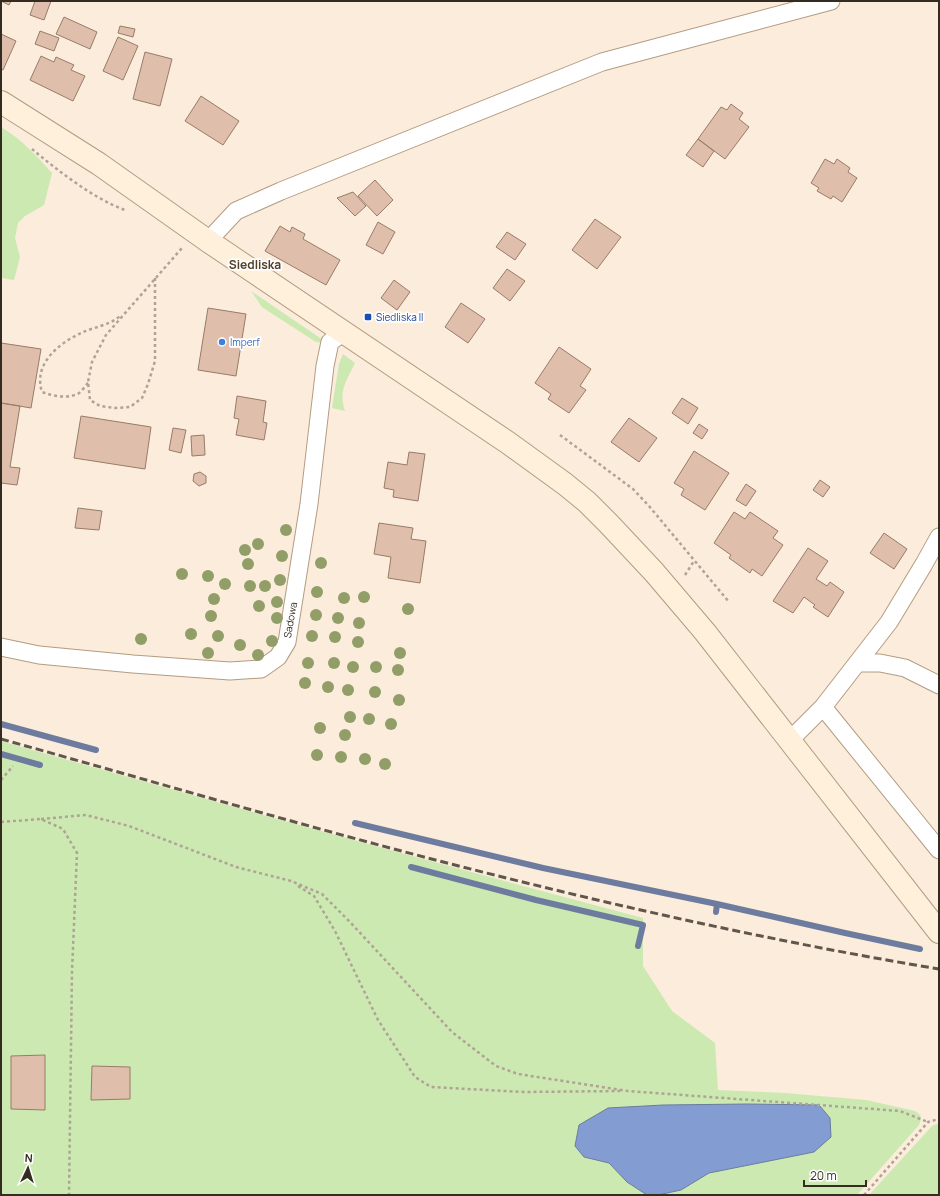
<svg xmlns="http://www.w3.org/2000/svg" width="940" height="1196" viewBox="0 0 940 1196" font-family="Manrope,sans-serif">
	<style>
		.green { fill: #cbe9b1 }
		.water { fill: #839dd3; stroke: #6c7b9e }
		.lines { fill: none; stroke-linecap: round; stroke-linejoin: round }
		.stream { stroke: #6c7b9e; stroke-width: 6 }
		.building { fill: #dfbfab; stroke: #987b68 }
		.minor-casing { stroke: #b39c82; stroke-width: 19 }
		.secondary-casing { stroke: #b39c82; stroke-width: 24 }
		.path { stroke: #b0a395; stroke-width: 2.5; stroke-dasharray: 3 3; stroke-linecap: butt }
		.minor { stroke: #fff; stroke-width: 17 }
		.secondary { stroke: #fef0da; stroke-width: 22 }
		.rail { stroke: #60564a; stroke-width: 3; stroke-dasharray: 8 4; stroke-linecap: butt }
		.tree { fill: #929e68 }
		.transit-dot { fill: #1a4fb4; stroke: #fff; stroke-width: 1.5 }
		.shop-dot { fill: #3f7fe0; stroke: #fff; stroke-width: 1.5 }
		.labels { text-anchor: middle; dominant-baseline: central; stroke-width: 3.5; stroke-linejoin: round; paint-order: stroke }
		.transit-label { font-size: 10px; fill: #164399; stroke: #fff; text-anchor: start }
		.shop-label { font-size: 10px; fill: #366cbe; stroke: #fff; text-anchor: start }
		.street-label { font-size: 10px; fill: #352c21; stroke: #fff }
		.quarter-label { font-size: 12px; font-weight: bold; fill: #544029; stroke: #fff }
	</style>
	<rect width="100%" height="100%" fill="#fbecdc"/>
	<path class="green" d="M 1,127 C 21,139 37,156 52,173 L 44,205 L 25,216 L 18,223 L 15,238 L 20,257 L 14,280 L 1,278 Z
		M 251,291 L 326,342 L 323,343 L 316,342 L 268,311 L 262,307 Z
		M 343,354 L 355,363 C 347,380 338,391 345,411 L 332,408 L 339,364 Z
		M 1,741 C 214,802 428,861 643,918 L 643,966 L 672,1011 L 715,1043 L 718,1090 L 785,1093 L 866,1100 L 915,1111 C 922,1115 922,1118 919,1125 L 857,1195 L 658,1195 L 681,1190 L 709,1173 L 814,1152 L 819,1105 L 663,1105 L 584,1157 L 609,1163 L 627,1182 L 647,1195 L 1,1195 Z
		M 939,1123 L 939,1195 L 869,1195 L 932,1126 Z"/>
	<path class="water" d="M 747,1104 L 819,1105 L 830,1118 L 831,1137 L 814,1152 L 709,1173 L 681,1190 L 658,1195 L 647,1195 L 627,1182 L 609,1163 L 584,1157 L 575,1146 L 579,1125 L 608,1108 L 663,1105 Z"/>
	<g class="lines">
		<path class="stream" d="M 1,724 L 96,750
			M 1,754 L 40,765
			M 355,823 L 543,868 L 717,904
			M 411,867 L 536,900 L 643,925 L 638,946
			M 716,912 L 717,904 L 845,933 L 920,949"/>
	</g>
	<path class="building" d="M 1,1 L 11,1 L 9,5 Z
		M 35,1 L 51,1 L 44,20 L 30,15 Z
		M 64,17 L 97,32 L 90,49 L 56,34 Z
		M 120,26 L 135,29 L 133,37 L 118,33 Z
		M 40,31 L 59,38 L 54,51 L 35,44 Z
		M 1,34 L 16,41 L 3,70 L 1,69 Z
		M 118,37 L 138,46 L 123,80 L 103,71 Z
		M 145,52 L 172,59 L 160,106 L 133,99 Z
		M 41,56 L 54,62 L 56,57 L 74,65 L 71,70 L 85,76 L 73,101 L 30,80 Z
		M 201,96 L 239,121 L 223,145 L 185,121 Z
		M 731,104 L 743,113 L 739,119 L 749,127 L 725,159 L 698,139 L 721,107 L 727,110 Z
		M 698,139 L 714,151 L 703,167 L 686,155 Z
		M 825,159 L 834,164 L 837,159 L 850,168 L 848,172 L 857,178 L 842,202 L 833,196 L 831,199 L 817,191 L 819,188 L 811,183 Z
		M 375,180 L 393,200 L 377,216 L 358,196 Z
		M 353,192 L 366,206 L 355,216 L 337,198 Z
		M 595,219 L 621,237 L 597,269 L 572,250 Z
		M 378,222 L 395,232 L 383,254 L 366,245 Z
		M 280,226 L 290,232 L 292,227 L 305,234 L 303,239 L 340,260 L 326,285 L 265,251 Z
		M 507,232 L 526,244 L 515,260 L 496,247 Z
		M 507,269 L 525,281 L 510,301 L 493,288 Z
		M 394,280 L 410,292 L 397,310 L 381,298 Z
		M 461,303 L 485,319 L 468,343 L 445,327 Z
		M 208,308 L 246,314 L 236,376 L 198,370 Z
		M 1,343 L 41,349 L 31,408 L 1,403 Z
		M 559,347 L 591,369 L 580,386 L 586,390 L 569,413 L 548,399 L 551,394 L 535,383 Z
		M 237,396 L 266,401 L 263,422 L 267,423 L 264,440 L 236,435 L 239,419 L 234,418 Z
		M 682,398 L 698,408 L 688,424 L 672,413 Z
		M 1,403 L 20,406 L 10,467 L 20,468 L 17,485 L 1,483 Z
		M 81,416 L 151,427 L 145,469 L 74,458 Z
		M 629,418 L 657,438 L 639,462 L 611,442 Z
		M 699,424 L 708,430 L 702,439 L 693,433 Z
		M 173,428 L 186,430 L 181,453 L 169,450 Z
		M 204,435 L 205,455 L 192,456 L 191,436 Z
		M 694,451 L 729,473 L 705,510 L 681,495 L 684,489 L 674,483 Z
		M 409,452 L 425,454 L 418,501 L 393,497 L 394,490 L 384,488 L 388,462 L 407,465 Z
		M 200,472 L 206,476 L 206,483 L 199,486 L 193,481 L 194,474 Z
		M 820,480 L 830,487 L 823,497 L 813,490 Z
		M 746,484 L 756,491 L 746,506 L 736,500 Z
		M 78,508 L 102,511 L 99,530 L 75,528 Z
		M 734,512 L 745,519 L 750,512 L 778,531 L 773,538 L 783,545 L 762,576 L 752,569 L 750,573 L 729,558 L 731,555 L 714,543 Z
		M 379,523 L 413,528 L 411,539 L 426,541 L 420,583 L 388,578 L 391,557 L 374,554 Z
		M 884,533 L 907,549 L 894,569 L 870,553 Z
		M 808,548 L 828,561 L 816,579 L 827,586 L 830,582 L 844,592 L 828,617 L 813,607 L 815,605 L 804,597 L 793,613 L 773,601 Z
		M 45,1055 L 45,1110 L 11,1109 L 11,1056 Z
		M 92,1066 L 130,1067 L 130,1099 L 91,1100 Z"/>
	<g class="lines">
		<g class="minor-casing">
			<path id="minor" d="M 208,241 L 236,211 L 281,191 L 602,62 L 831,1
				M 1,647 L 39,655 L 133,664 L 230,671 L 261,669 L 278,657 L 287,642 L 309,504 L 325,366 L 330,342 L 343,333
				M 857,663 L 880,663 L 905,668 L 939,685
				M 823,707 L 889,622 L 924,564 L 939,537
				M 789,741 L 823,707 L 939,850"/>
		</g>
		<g class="secondary-casing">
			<path id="secondary" d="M 1,102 L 99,164 L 208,241 L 507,442 L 565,484 L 587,502 L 609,524 L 654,572 L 705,632 L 939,932"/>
		</g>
		<path class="path" d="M 32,149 C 57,170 94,199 125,210
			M 155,278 L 155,361 L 148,384 L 142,398 L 130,407 L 115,408 L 100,406 L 90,400 L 88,382 L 92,362 L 106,335 L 182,248
			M 88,383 C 85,386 81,393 77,394 C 66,399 53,396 42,392 C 33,364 58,344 81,333 C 94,327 110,325 120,316
			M 560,435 L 633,489 L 649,506 L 729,602
			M 685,575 L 694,561
			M 1,780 L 13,766
			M 41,819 L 86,815 L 129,826 L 236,867 L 291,881 L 322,894 L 350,922 L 452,1032 L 496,1066 L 518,1074 L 628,1091 L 900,1111 L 928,1122
			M 1,822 L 41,819 L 63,829 L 77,853 L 72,971 L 69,1195
			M 298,886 L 314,896 L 335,931 L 378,1020 L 415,1077 L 431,1087 L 524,1092 L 620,1091
			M 864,1195 L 928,1122 L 939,1119"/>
		<use href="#minor" class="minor"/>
		<use href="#secondary" class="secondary"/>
		<path class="rail" d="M 1,739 C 152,781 303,826 455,865 C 615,906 776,942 939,969"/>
	</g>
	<g class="tree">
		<circle cx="286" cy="530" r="6"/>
		<circle cx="258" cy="544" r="6"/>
		<circle cx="245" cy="550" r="6"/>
		<circle cx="282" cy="556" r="6"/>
		<circle cx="321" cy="563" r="6"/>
		<circle cx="248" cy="564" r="6"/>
		<circle cx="182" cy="574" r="6"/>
		<circle cx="208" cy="576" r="6"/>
		<circle cx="280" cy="580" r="6"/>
		<circle cx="225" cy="584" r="6"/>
		<circle cx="250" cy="586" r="6"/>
		<circle cx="265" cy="586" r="6"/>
		<circle cx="317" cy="592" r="6"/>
		<circle cx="364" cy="597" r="6"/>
		<circle cx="344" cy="598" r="6"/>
		<circle cx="214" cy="599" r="6"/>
		<circle cx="277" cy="602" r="6"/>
		<circle cx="259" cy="606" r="6"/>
		<circle cx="408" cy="609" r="6"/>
		<circle cx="316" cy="615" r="6"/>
		<circle cx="211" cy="616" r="6"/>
		<circle cx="277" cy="618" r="6"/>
		<circle cx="338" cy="618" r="6"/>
		<circle cx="359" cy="623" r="6"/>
		<circle cx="191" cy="634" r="6"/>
		<circle cx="218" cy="636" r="6"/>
		<circle cx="312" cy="636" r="6"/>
		<circle cx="335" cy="637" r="6"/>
		<circle cx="141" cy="639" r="6"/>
		<circle cx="272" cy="641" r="6"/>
		<circle cx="358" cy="642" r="6"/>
		<circle cx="240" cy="645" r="6"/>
		<circle cx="208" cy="653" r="6"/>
		<circle cx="400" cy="653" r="6"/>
		<circle cx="258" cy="655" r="6"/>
		<circle cx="308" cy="663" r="6"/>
		<circle cx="334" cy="663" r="6"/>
		<circle cx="353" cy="667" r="6"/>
		<circle cx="376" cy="667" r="6"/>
		<circle cx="398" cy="670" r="6"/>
		<circle cx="305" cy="683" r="6"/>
		<circle cx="328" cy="687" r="6"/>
		<circle cx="348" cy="690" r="6"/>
		<circle cx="375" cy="692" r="6"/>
		<circle cx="399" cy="700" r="6"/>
		<circle cx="350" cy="717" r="6"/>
		<circle cx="369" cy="719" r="6"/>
		<circle cx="391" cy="724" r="6"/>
		<circle cx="320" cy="728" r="6"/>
		<circle cx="345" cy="735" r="6"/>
		<circle cx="317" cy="755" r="6"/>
		<circle cx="341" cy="757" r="6"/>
		<circle cx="365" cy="759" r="6"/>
		<circle cx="385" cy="764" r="6"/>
	</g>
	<rect class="transit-dot" x="364" y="313" width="8" height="8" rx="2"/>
	<circle class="shop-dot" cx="222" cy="342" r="4"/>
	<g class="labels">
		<g class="transit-label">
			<text x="376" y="317">Siedliska II</text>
		</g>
		<g class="shop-label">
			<text x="230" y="342">Imperf</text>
		</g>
		<g class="street-label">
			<text transform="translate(290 620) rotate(-80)">Sadowa</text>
		</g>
		<g class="quarter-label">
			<text x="255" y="264">Siedliska</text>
		</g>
	</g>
	<rect width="940" height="1196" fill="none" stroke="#352c21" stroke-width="4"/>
	<g transform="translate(28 1168) rotate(4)" stroke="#ffffff" stroke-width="3" paint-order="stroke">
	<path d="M0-3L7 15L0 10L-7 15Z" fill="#352c21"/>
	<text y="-6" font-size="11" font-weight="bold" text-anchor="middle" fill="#352c21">N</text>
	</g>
	<path d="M804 1180v6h62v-6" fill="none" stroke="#352c21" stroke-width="2"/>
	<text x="810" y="1180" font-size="12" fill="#352c21" stroke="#ffffff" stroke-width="3" paint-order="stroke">20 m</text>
</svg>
